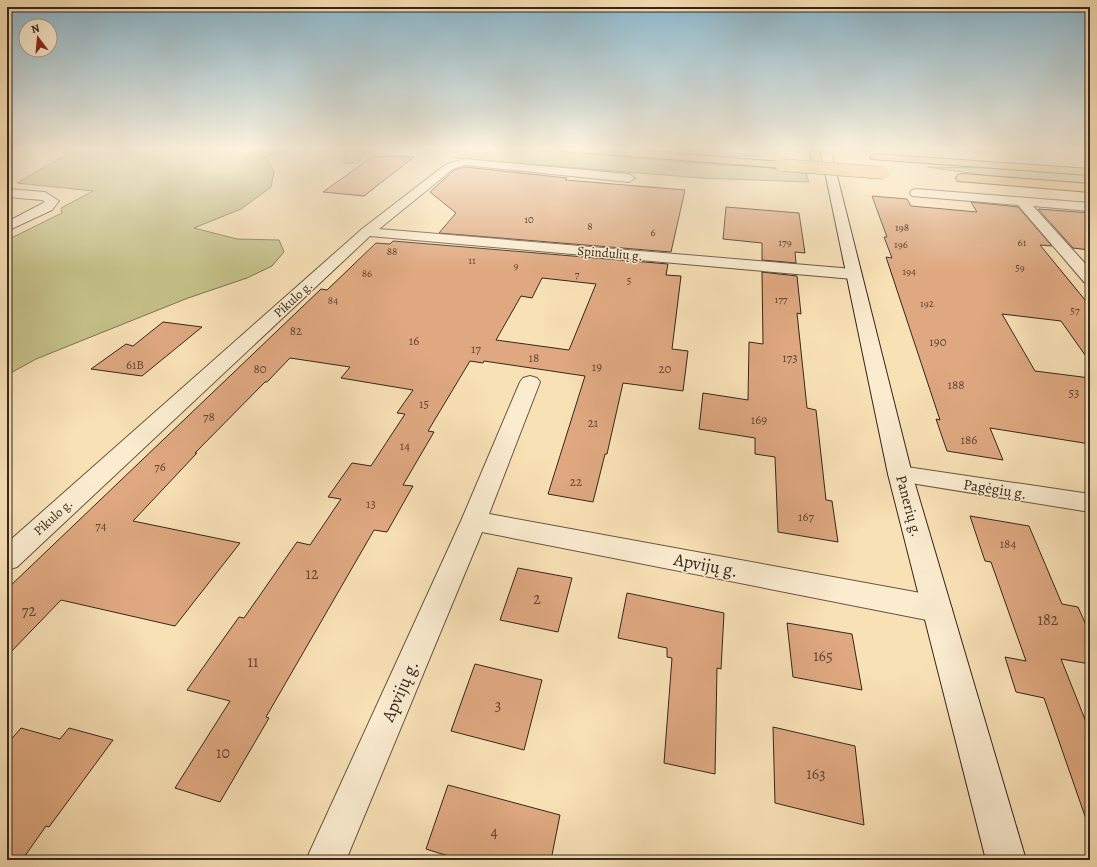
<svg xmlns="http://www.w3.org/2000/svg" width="1097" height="867" viewBox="0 0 1097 867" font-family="Alegreya,serif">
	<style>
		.green { fill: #c5c189; stroke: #7d7454 }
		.building { fill: #dfa880; stroke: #35271e; fill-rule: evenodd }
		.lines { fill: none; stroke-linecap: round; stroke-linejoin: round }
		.street-casing { stroke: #665644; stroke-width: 2 }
		.secondary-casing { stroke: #35271e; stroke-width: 2 }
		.primary-casing { stroke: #35271e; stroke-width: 2 }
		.street { fill: #fbecd0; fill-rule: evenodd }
		.secondary { fill: #fbecd0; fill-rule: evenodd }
		.primary { fill: #ecc07b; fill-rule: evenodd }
		.primary-bridge-casing { stroke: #35271e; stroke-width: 13; stroke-linecap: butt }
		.primary-bridge { stroke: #ecc07b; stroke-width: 12 }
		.labels { text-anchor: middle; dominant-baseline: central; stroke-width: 3; stroke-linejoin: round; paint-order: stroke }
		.far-number-label { font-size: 11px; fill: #604736 }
		.far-street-label { font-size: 13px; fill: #35271e; stroke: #fbecd0 }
		.number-label { font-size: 13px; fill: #604736 }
		.street-label { font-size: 15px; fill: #35271e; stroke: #fbecd0 }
		.near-number-label { font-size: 16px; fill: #604736 }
		.near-street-label { font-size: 18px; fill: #35271e; stroke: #fbecd0 }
	</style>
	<rect width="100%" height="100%" fill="#f9e1b6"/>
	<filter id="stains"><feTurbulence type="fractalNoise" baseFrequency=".005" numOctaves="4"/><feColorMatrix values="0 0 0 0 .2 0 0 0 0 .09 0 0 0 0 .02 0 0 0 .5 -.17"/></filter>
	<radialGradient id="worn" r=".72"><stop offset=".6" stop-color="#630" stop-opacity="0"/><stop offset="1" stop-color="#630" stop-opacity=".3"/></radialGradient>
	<path class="green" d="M 82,148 L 288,148 L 265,157 L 274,172 L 271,187 L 241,209 L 194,228 L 237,239 L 279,240 L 284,252 L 272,266 L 247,278 L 188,298 L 36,359 L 7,375 L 7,240 L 62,213 L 61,208 L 93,191 L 17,183 L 74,150 Z
		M 341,148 L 371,148 L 358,163 L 344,163 L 344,151 Z
		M 404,148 L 533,148 L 669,161 L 772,168 L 783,171 L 806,173 L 809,182 L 701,178 L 455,158 L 459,153 Z
		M 596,148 L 700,148 L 759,156 L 714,157 Z
		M 927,167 L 991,168 L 1090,175 L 1090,183 L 998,177 Z"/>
	<path class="building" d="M 373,156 L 414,157 L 364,196 L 323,192 Z
		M 465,167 L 567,178 L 565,180 L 685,190 L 671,252 L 439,233 L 456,213 L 430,192 L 454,170 Z
		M 872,196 L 907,199 L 911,206 L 977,212 L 971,202 L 1018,207 L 1052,246 L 1040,245 L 1090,306 L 1090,362 L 1061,321 L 1002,314 L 1035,371 L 1090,378 L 1090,444 L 990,428 L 1003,460 L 947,451 L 936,419 L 940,420 L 886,257 L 892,258 L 884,237 L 887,237 Z
		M 726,207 L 799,213 L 805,253 L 795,252 L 796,263 L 762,260 L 762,243 L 723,239 Z
		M 1038,209 L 1090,213 L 1090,250 L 1073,248 Z
		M 393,241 L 668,264 L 666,275 L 681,276 L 672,349 L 688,351 L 683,391 L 623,383 L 607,454 L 605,454 L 593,502 L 548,494 L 585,376 L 484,361 L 483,363 L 470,361 L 428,431 L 434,432 L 403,485 L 413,486 L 387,532 L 374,530 L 266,717 L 269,718 L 220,802 L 175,788 L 230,701 L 187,690 L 239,617 L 244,618 L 297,542 L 310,545 L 341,499 L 328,497 L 352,463 L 371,466 L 405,414 L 397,413 L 413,390 L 341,378 L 350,367 L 290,358 L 267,382 L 265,382 L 195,453 L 197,453 L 133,521 L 240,543 L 175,626 L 61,600 L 7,656 L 7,589 L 321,289 L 327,290 L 376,243 L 390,244 ZM 542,278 L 596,284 L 569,350 L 496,340 L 521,296 L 532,298 Z
		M 762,272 L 797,276 L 801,314 L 797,313 L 807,408 L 816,410 L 826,500 L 832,501 L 838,542 L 778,532 L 775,457 L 755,454 L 755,438 L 699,429 L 703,393 L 748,400 L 749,342 L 763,344 Z
		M 163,322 L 202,327 L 142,376 L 91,369 L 126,344 L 133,346 Z
		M 970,516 L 1029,526 L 1062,604 L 1078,607 L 1090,634 L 1090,664 L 1061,659 L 1090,732 L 1090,818 L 1086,819 L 1044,698 L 1016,692 L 1005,657 L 1026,661 L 991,562 L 985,561 Z
		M 518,568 L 572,578 L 558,632 L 500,620 Z
		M 627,593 L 724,613 L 721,669 L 717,668 L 715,774 L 664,763 L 672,658 L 667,657 L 667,648 L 618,638 Z
		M 787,623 L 852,634 L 862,690 L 793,677 Z
		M 475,664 L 542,680 L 524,750 L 451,731 Z
		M 773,727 L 855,746 L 864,825 L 775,803 Z
		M 21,728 L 60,739 L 69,728 L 113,740 L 49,827 L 46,826 L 22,860 L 7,860 L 7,744 Z
		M 448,785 L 560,815 L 551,860 L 461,860 L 426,849 Z"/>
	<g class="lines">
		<g class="street-casing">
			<path id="street" d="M 464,159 L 629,174 L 635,178 L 629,182 L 465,165 L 453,169 L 379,229 L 853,269 L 859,271 L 861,274 L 859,277 L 853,279 L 370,236 L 17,567 L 7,570 L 7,543 L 362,229 L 445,165 Z
				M 7,189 L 45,192 L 59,201 L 52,210 L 7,231 L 7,222 L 45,202 L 42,200 L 7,197 Z
				M 916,189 L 1090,203 L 1090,211 L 1033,206 L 1090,269 L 1090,284 L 1084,282 L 1018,205 L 912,196 L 910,193 L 912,190 Z
				M 530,376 L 537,378 L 540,382 L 489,514 L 937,596 L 947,600 L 952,609 L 947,618 L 937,622 L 482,532 L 346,860 L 306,860 L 461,521 L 520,382 L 523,378 Z
				M 900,466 L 1090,494 L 1090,512 L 892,480 L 888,474 L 892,468 Z"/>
		</g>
		<g class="secondary-casing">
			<path id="secondary" d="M 820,148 L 830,148 L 912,474 L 1026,860 L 986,860 L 888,474 Z"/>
		</g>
		<g class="primary-casing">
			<path id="primary" d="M 559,148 L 609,148 L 782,162 L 788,165 L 782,168 L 564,151 Z
				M 815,151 L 820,154 L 824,168 L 822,170 L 814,170 L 810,154 Z
				M 875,154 L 1090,169 L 1090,175 L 871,159 L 870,157 Z
				M 962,174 L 1090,184 L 1090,192 L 958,181 L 956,178 L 958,175 Z"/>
		</g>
		<use href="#street" class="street"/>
		<use href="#secondary" class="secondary"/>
		<use href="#primary" class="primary"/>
		<g class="primary-bridge-casing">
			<path id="primary-bridge" d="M 782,165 L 883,173"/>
		</g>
		<use href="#primary-bridge" class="primary-bridge"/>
	</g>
	<linearGradient id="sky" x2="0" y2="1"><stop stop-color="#8ab8cf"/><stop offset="0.55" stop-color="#fcf2de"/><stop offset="1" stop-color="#fcf2de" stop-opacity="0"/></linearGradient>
	<rect width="1097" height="270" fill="url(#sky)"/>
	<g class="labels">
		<g class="far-number-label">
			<text x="529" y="219">10</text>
			<text x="590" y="226">8</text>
			<text x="902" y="227">198</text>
			<text x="653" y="232">6</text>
			<text x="785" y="242">179</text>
			<text x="1022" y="242">61</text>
			<text x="901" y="244">196</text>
			<text x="392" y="251">88</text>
			<text x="472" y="260">11</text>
			<text x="516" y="265">9</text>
			<text x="1020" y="267">59</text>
			<text x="909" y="271">194</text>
			<text x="367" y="273">86</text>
			<text x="577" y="274">7</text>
			<text x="629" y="280">5</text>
			<text x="781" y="299">177</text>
			<text x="333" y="300">84</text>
			<text x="927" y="303">192</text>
			<text x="1075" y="310">57</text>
		</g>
		<g class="far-street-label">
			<text transform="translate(610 253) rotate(5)">Spindulių g.</text>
			<text transform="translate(293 299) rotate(-42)">Pikulo g.</text>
			<text transform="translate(53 517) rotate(-42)">Pikulo g.</text>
		</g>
		<g class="number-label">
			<text x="296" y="330">82</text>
			<text x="414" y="340">16</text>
			<text x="938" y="341">190</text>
			<text x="476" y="348">17</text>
			<text x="534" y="357">18</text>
			<text x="790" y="357">173</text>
			<text x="135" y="364">61B</text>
			<text x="597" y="366">19</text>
			<text x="260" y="368">80</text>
			<text x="665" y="368">20</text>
			<text x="956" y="384">188</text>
			<text x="1074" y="392">53</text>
			<text x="424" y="403">15</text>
			<text x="209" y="416">78</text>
			<text x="759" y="419">169</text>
			<text x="593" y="422">21</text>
			<text x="969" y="439">186</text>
			<text x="405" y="445">14</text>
			<text x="160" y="466">76</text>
			<text x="576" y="481">22</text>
			<text x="371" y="503">13</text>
			<text x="806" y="516">167</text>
			<text x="101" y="525">74</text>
			<text x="1008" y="543">184</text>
		</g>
		<g class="street-label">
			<text transform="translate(995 489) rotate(9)">Pagėgių g.</text>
			<text transform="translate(909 506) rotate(75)">Panerių g.</text>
		</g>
		<g class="near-number-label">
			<text x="312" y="574">12</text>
			<text x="537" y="599">2</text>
			<text x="29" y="611">72</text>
			<text x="1048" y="620">182</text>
			<text x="823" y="656">165</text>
			<text x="253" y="662">11</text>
			<text x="498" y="705">3</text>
			<text x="223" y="753">10</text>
			<text x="816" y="774">163</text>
			<text x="494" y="832">4</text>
		</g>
		<g class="near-street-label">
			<text transform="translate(706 565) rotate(11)">Apvijų g.</text>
			<text transform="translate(400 691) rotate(-66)">Apvijų g.</text>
		</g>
	</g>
	<rect width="1097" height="867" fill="none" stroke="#f9e1b6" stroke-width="24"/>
	<rect x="8" y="8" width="1081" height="851" fill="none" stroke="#35271e" stroke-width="2"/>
	<rect x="12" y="12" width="1073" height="843" fill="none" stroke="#35271e"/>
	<g transform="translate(38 38) rotate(344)"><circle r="19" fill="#fbecd0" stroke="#ac9d89"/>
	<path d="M0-3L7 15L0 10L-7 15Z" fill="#8f2418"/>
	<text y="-6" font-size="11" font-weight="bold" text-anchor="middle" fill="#35271e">N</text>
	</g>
	<rect width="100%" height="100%" filter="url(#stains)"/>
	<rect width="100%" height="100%" fill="url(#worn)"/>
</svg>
